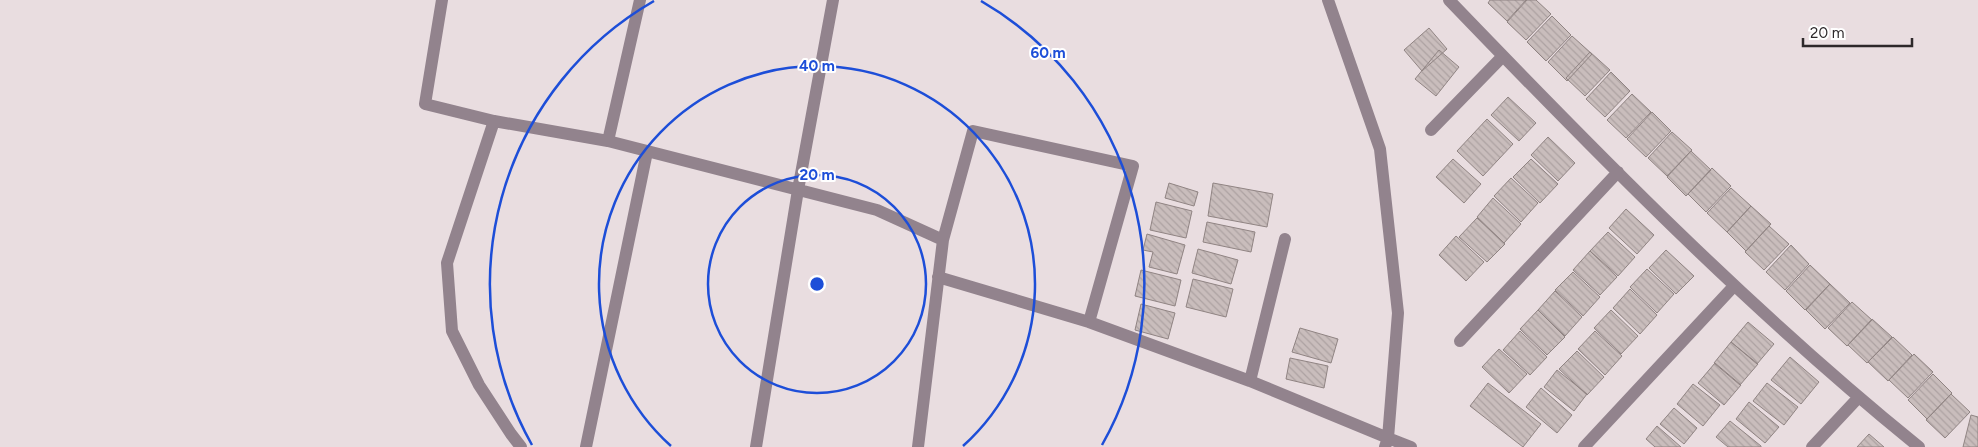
<svg xmlns="http://www.w3.org/2000/svg" width="1978" height="447" viewBox="0 0 1978 447" font-family="Figtree,sans-serif">
	<style>
		.building { fill: url(#building-back-hatch); stroke: #908483 }
		.lines { fill: none; stroke-linecap: round; stroke-linejoin: round }
		.minor { stroke: #92838d; stroke-width: 12 }
		.ring { fill: none; stroke: #1d4ed8; stroke-width: 2.5 }
		.centre { fill: #1d4ed8; stroke: #fff; stroke-width: 2.5 }
		.ring-label { font-size: 15px; text-anchor: middle; font-weight: bold; fill: #1d4ed8; stroke: #fff; stroke-width: 4; stroke-linejoin: round; paint-order: stroke }
	</style>
	<defs>
		<pattern id="building-back-hatch" width="6" height="6" patternUnits="userSpaceOnUse" patternTransform="scale(1.25)"><rect width="6" height="6" fill="#c9bdbc"/><path d="M-1 5l2 2M0 0l6 6M5-1l2 2" fill="none" stroke="#ada2a2"/></pattern>
	</defs>
	<rect width="100%" height="100%" fill="#e9dde0"/>
	<path class="building" d="M 1490,0 L 1526,0 L 1507,21 L 1488,3 Z
		M 1527,0 L 1536,0 L 1551,14 L 1526,40 L 1507,22 Z
		M 1552,16 L 1571,35 L 1546,61 L 1527,42 Z
		M 1429,28 L 1447,49 L 1422,71 L 1404,50 Z
		M 1572,36 L 1592,54 L 1567,81 L 1548,62 Z
		M 1439,50 L 1459,67 L 1436,96 L 1415,79 Z
		M 1590,52 L 1610,70 L 1585,96 L 1566,78 Z
		M 1611,72 L 1630,91 L 1605,117 L 1586,99 Z
		M 1632,94 L 1651,112 L 1626,138 L 1607,120 Z
		M 1508,97 L 1536,123 L 1519,141 L 1491,115 Z
		M 1652,112 L 1671,131 L 1646,157 L 1627,139 Z
		M 1487,119 L 1513,144 L 1483,176 L 1457,151 Z
		M 1672,132 L 1692,150 L 1667,176 L 1648,158 Z
		M 1548,137 L 1575,163 L 1558,181 L 1531,155 Z
		M 1691,151 L 1711,170 L 1686,196 L 1667,177 Z
		M 1453,159 L 1481,184 L 1464,203 L 1436,177 Z
		M 1531,159 L 1558,184 L 1540,203 L 1513,177 Z
		M 1712,168 L 1731,186 L 1706,212 L 1688,194 Z
		M 1511,178 L 1538,203 L 1521,222 L 1494,196 Z
		M 1169,183 L 1198,192 L 1194,206 L 1165,198 Z
		M 1213,183 L 1273,194 L 1267,227 L 1208,216 Z
		M 1731,188 L 1751,206 L 1727,232 L 1707,213 Z
		M 1493,198 L 1521,224 L 1504,243 L 1477,217 Z
		M 1156,202 L 1192,211 L 1186,238 L 1150,230 Z
		M 1751,206 L 1771,224 L 1746,251 L 1727,232 Z
		M 1626,209 L 1654,235 L 1637,254 L 1609,228 Z
		M 1477,218 L 1505,244 L 1487,262 L 1459,237 Z
		M 1207,222 L 1255,232 L 1251,252 L 1203,242 Z
		M 1769,226 L 1789,244 L 1764,270 L 1745,252 Z
		M 1608,232 L 1635,257 L 1618,276 L 1590,251 Z
		M 1147,234 L 1185,245 L 1177,274 L 1149,267 L 1153,252 L 1143,250 Z
		M 1456,236 L 1484,262 L 1466,281 L 1439,255 Z
		M 1791,245 L 1809,264 L 1785,290 L 1766,272 Z
		M 1198,249 L 1238,260 L 1231,284 L 1192,273 Z
		M 1666,250 L 1694,276 L 1676,294 L 1649,268 Z
		M 1590,251 L 1617,277 L 1600,295 L 1573,270 Z
		M 1810,265 L 1830,284 L 1805,310 L 1786,291 Z
		M 1647,269 L 1674,294 L 1657,313 L 1630,287 Z
		M 1141,270 L 1181,280 L 1175,306 L 1135,296 Z
		M 1573,272 L 1600,297 L 1583,316 L 1555,290 Z
		M 1193,279 L 1233,289 L 1226,317 L 1186,307 Z
		M 1830,284 L 1850,303 L 1825,329 L 1806,310 Z
		M 1630,289 L 1657,315 L 1640,334 L 1613,308 Z
		M 1555,291 L 1582,317 L 1565,336 L 1538,310 Z
		M 1852,302 L 1872,320 L 1847,346 L 1828,328 Z
		M 1141,304 L 1175,313 L 1168,339 L 1135,330 Z
		M 1538,310 L 1565,337 L 1547,355 L 1520,329 Z
		M 1611,310 L 1638,336 L 1621,354 L 1594,328 Z
		M 1872,319 L 1892,337 L 1867,363 L 1848,345 Z
		M 1748,322 L 1774,344 L 1757,364 L 1731,342 Z
		M 1300,328 L 1338,339 L 1331,363 L 1292,352 Z
		M 1520,331 L 1547,357 L 1530,375 L 1503,350 Z
		M 1595,331 L 1622,356 L 1605,375 L 1578,349 Z
		M 1893,337 L 1912,355 L 1888,381 L 1868,362 Z
		M 1731,342 L 1758,364 L 1740,385 L 1714,363 Z
		M 1499,349 L 1527,374 L 1509,393 L 1482,367 Z
		M 1577,351 L 1604,377 L 1587,395 L 1559,369 Z
		M 1914,354 L 1933,372 L 1908,398 L 1889,380 Z
		M 1790,357 L 1819,382 L 1801,404 L 1771,380 Z
		M 1290,358 L 1328,366 L 1324,388 L 1286,379 Z
		M 1715,363 L 1741,385 L 1724,405 L 1698,383 Z
		M 1557,370 L 1587,394 L 1574,411 L 1544,387 Z
		M 1933,374 L 1952,393 L 1927,419 L 1908,400 Z
		M 1488,383 L 1541,424 L 1523,447 L 1470,406 Z
		M 1767,383 L 1798,407 L 1784,425 L 1753,401 Z
		M 1693,384 L 1720,405 L 1703,426 L 1677,404 Z
		M 1541,388 L 1572,415 L 1557,433 L 1526,407 Z
		M 1951,394 L 1970,412 L 1945,438 L 1926,420 Z
		M 1749,402 L 1779,427 L 1765,443 L 1736,419 Z
		M 1674,408 L 1697,428 L 1684,444 L 1660,424 Z
		M 1971,415 L 1978,417 L 1978,447 L 1963,447 Z
		M 1730,421 L 1761,446 L 1761,447 L 1728,447 L 1716,437 Z
		M 1657,426 L 1681,447 L 1655,447 L 1646,439 Z
		M 1869,434 L 1884,447 L 1857,447 Z"/>
	<g class="lines">
		<path class="minor" d="M 442,0 L 425,104 L 494,121 L 608,141 L 877,210 L 943,240
			M 1328,0 L 1380,149 L 1398,313 L 1388,438 L 1411,447
			M 1449,0 C 1599,156 1751,311 1919,447
			M 494,121 L 447,263 L 452,331 L 479,385 L 511,434 L 521,447
			M 1431,130 L 1503,56
			M 608,141 L 640,0
			M 938,277 L 1089,322 L 1250,381 L 1388,438 L 1385,447
			M 1460,341 L 1618,172
			M 1250,381 L 1285,239
			M 586,447 L 647,152
			M 756,447 L 798,190 L 833,0
			M 918,447 L 943,240 L 973,131 L 1133,166 L 1089,322
			M 1584,447 L 1734,286
			M 1812,447 L 1858,398"/>
	</g>
	<g class="ring">
		<circle cx="817" cy="284" r="109"/>
		<path d="M671 446A218 218 0 1 1 963 446"/>
		<path d="M532 445A327 327 0 0 1 654 1M981 1A327 327 0 0 1 1102 445"/>
	</g>
	<circle cx="817" cy="284" r="8" class="centre"/>
	<g class="ring-label">
		<text x="1048" y="58">60 m</text>
		<text x="817" y="71">40 m</text>
		<text x="817" y="180">20 m</text>
	</g>
	<path d="M1803 38v8h109v-8" fill="none" stroke="#2d282a" stroke-width="2.5"/>
	<text x="1810" y="38" font-size="15" fill="#2d282a" stroke="#ffffff" stroke-width="4" paint-order="stroke">20 m</text>
</svg>
